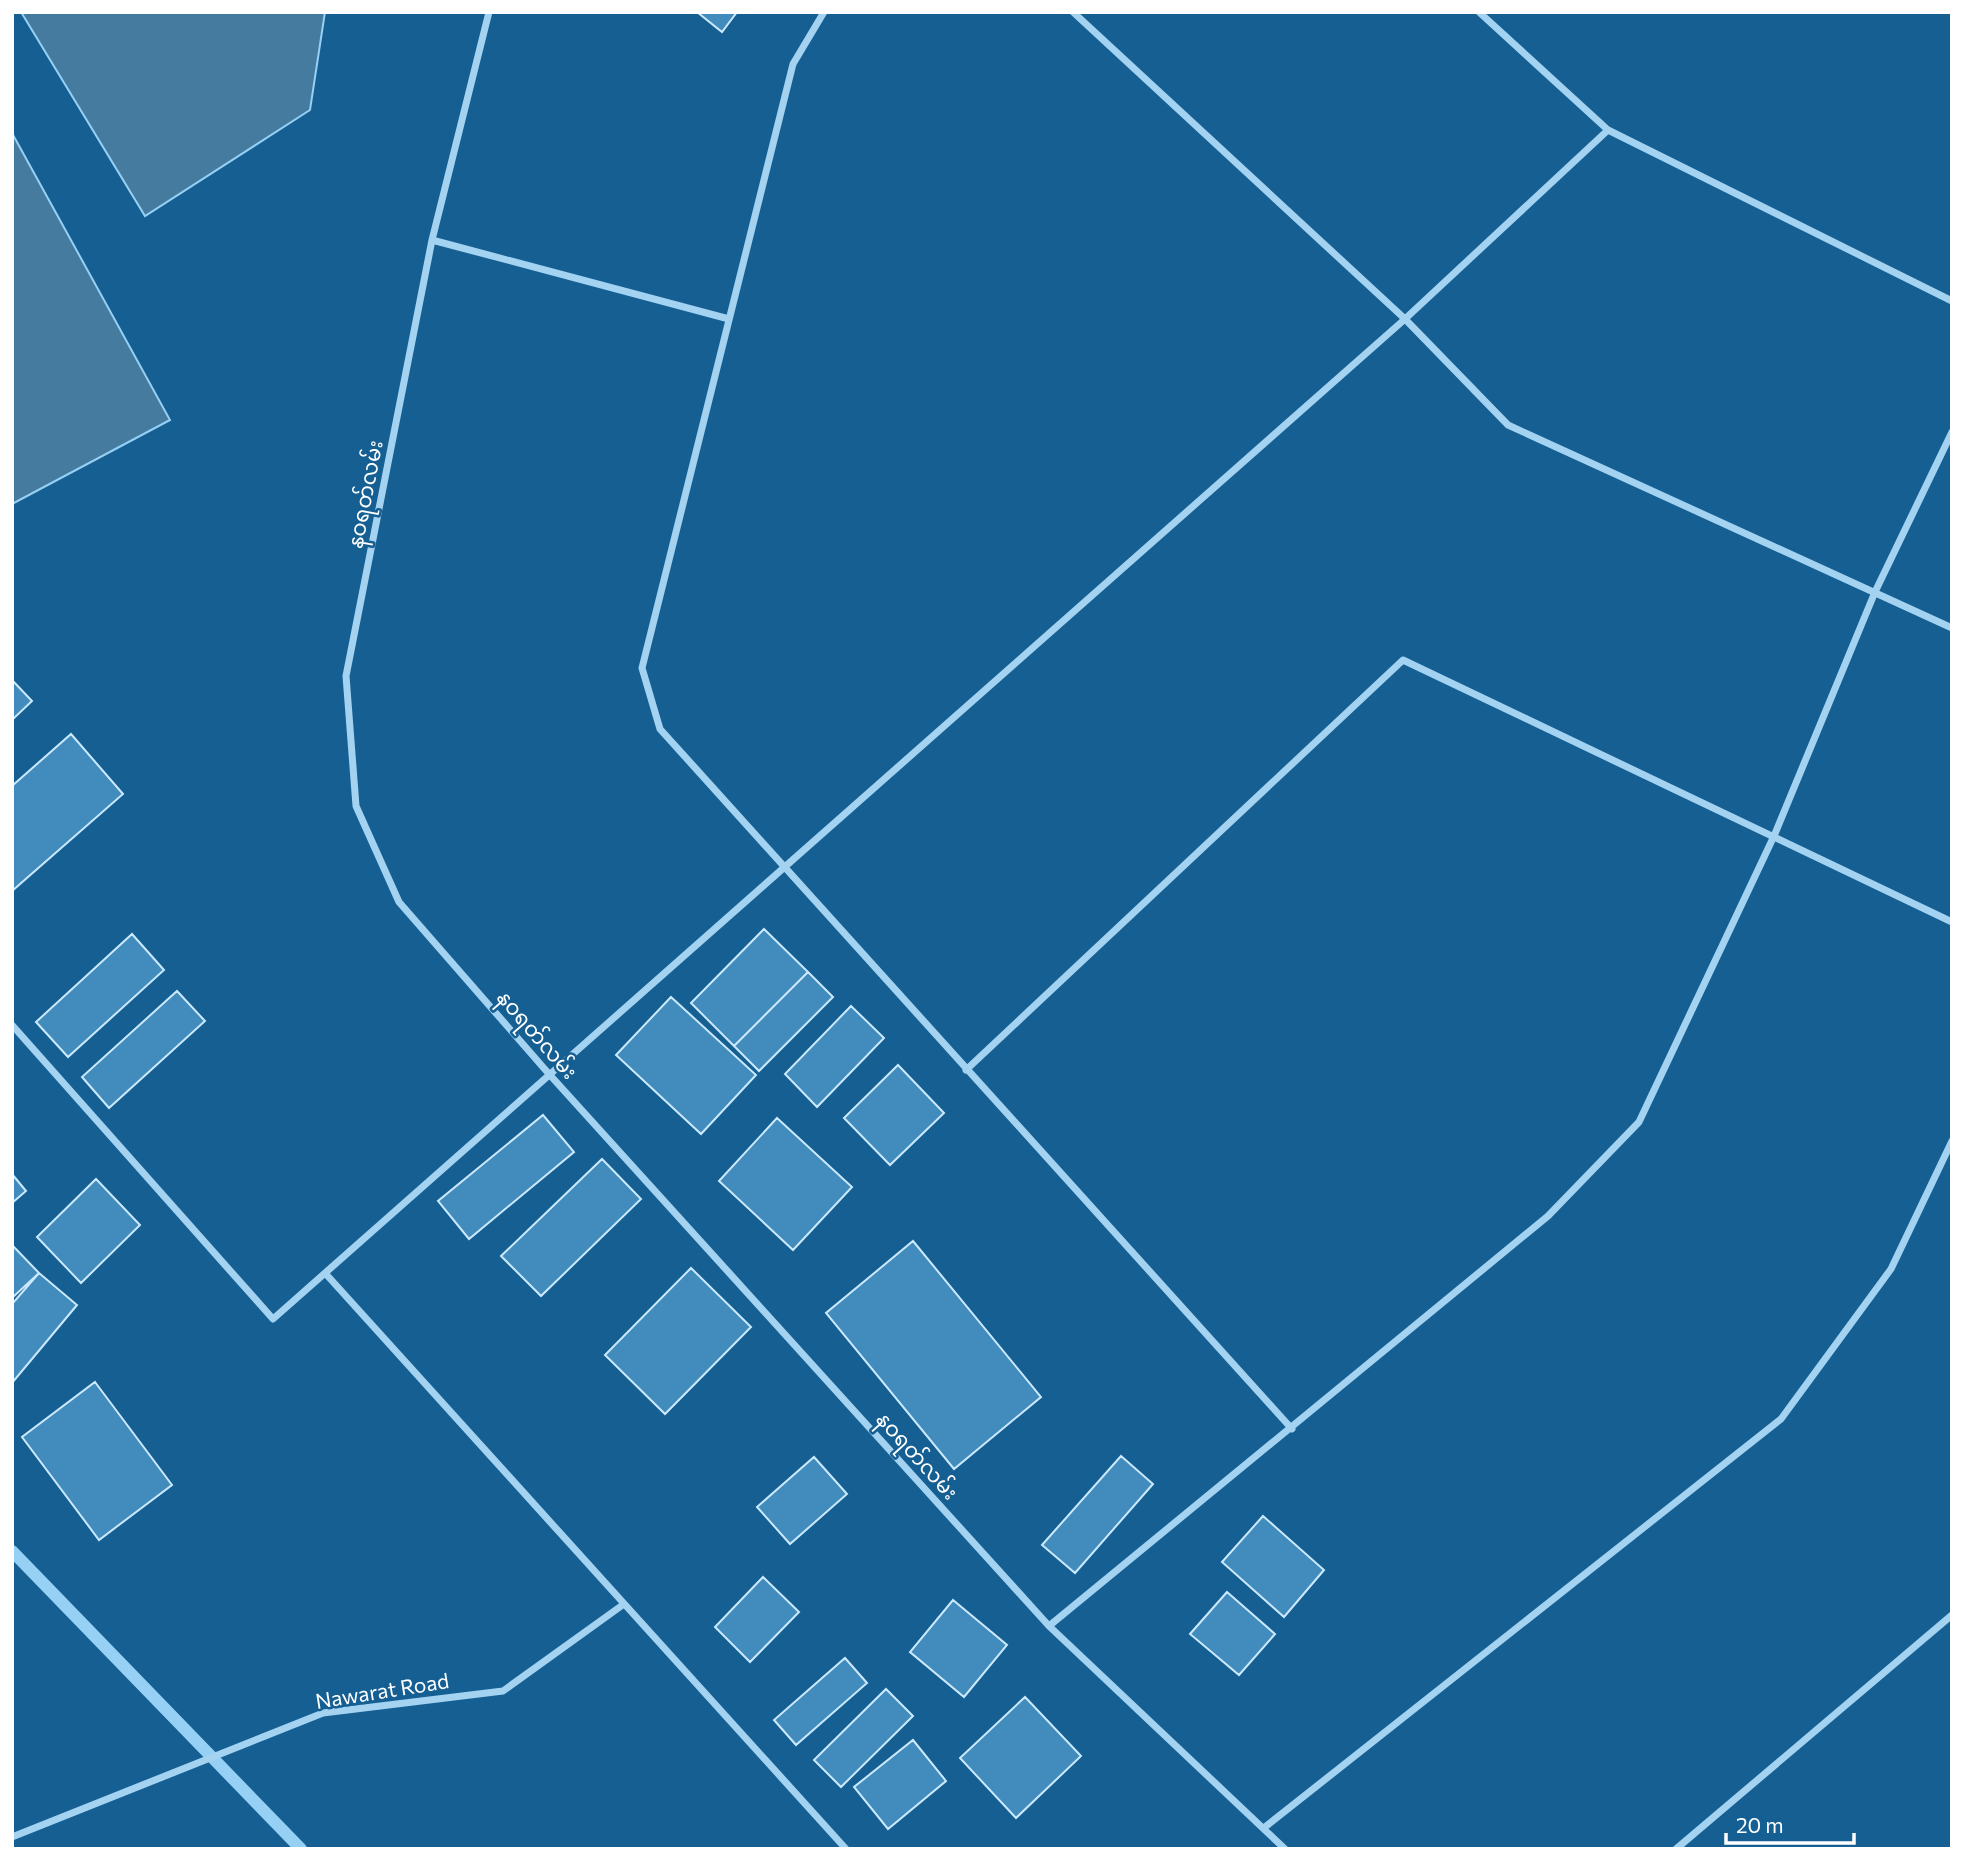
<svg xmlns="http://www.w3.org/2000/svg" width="1964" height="1861" viewBox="0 0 1964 1861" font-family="Commissioner,'Noto Sans Myanmar',sans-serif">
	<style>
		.water { fill: #467ba0; stroke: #96d0f4; stroke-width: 2 }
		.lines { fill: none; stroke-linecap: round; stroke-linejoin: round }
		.stream { stroke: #96d0f4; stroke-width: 12 }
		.building { fill: #428bbd; stroke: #cbe9fc; stroke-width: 2 }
		.street { stroke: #a4d2f1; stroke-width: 7 }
		.labels { text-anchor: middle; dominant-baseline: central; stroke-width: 5; stroke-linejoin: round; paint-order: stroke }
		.street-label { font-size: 21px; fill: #fff; stroke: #155f93 }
	</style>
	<rect width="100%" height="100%" fill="#155f93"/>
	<path class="water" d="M 21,12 L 325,12 L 310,110 L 145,216 Z
		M 12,133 L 170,420 L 12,504 Z"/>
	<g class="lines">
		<path class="stream" d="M 12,1551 L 301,1849"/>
	</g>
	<path class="building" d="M 697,12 L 737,12 L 722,32 Z
		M 12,680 L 32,701 L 12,720 Z
		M 71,734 L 123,794 L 12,891 L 12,786 Z
		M 764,929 L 808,972 L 734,1046 L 691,1003 Z
		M 132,934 L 164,970 L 68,1057 L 36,1022 Z
		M 808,972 L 833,997 L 759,1071 L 734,1046 Z
		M 177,991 L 205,1021 L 109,1108 L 82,1077 Z
		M 671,997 L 756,1075 L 701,1134 L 616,1055 Z
		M 851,1006 L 884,1038 L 817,1107 L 785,1074 Z
		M 898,1065 L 944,1113 L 890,1165 L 844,1118 Z
		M 543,1115 L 574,1152 L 469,1239 L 438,1201 Z
		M 777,1118 L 852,1187 L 793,1250 L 719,1181 Z
		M 602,1159 L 641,1199 L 541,1296 L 501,1256 Z
		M 12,1174 L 26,1191 L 12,1203 Z
		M 96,1179 L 140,1225 L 81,1283 L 37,1237 Z
		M 913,1241 L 1041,1397 L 954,1469 L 826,1313 Z
		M 12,1245 L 39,1273 L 12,1298 Z
		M 691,1268 L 751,1327 L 665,1414 L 605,1355 Z
		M 39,1273 L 77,1305 L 12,1383 L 12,1304 Z
		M 95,1382 L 172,1485 L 99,1540 L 22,1437 Z
		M 1121,1456 L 1153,1484 L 1075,1573 L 1042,1545 Z
		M 814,1457 L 847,1494 L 790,1544 L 757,1507 Z
		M 1263,1516 L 1324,1570 L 1284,1617 L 1222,1562 Z
		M 763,1577 L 799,1612 L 750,1662 L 715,1627 Z
		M 1227,1592 L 1275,1634 L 1239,1675 L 1190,1634 Z
		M 953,1600 L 1007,1645 L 964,1697 L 910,1652 Z
		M 845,1658 L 867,1683 L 796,1745 L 774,1720 Z
		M 886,1689 L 913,1716 L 841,1787 L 814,1760 Z
		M 1025,1697 L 1081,1756 L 1016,1818 L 960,1758 Z
		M 913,1740 L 946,1781 L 888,1829 L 854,1787 Z"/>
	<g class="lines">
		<path class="street" d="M 489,12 L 432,240 L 346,676 L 356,806 L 399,902 L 549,1074 L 1049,1626 L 1285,1849
			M 824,12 L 793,64 L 642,668 L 660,729 L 1292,1429
			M 1073,12 L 1405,319 L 1508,425 L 1952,628
			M 1479,12 L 1608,130 L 1952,301
			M 432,240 L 729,319
			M 12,1025 L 273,1319 L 1405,319 L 1608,130
			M 966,1070 L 1403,660 L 1952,922
			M 325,1273 L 846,1849
			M 1049,1626 L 1548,1216 L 1639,1122 L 1774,836 L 1875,592 L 1952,432
			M 1265,1827 L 1781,1419 L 1891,1269 L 1952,1141
			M 12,1837 L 323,1713 L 503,1691 L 624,1604
			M 1676,1849 L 1952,1615"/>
	</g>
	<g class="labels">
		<g class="street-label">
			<text transform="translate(364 494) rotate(-79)">နဝရတ်လမ်း</text>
			<text transform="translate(538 1034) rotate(49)">နဝရတ်လမ်း</text>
			<text transform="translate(918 1455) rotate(48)">နဝရတ်လမ်း</text>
			<text transform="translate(382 1690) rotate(-9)">Nawarat Road</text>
		</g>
	</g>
	<rect width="1964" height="1861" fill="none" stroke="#ffffff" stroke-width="28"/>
	<path d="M1726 1833v10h128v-10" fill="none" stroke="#ffffff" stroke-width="3.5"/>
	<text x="1736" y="1833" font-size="21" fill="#ffffff" stroke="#155f93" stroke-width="5" paint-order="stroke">20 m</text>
</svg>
